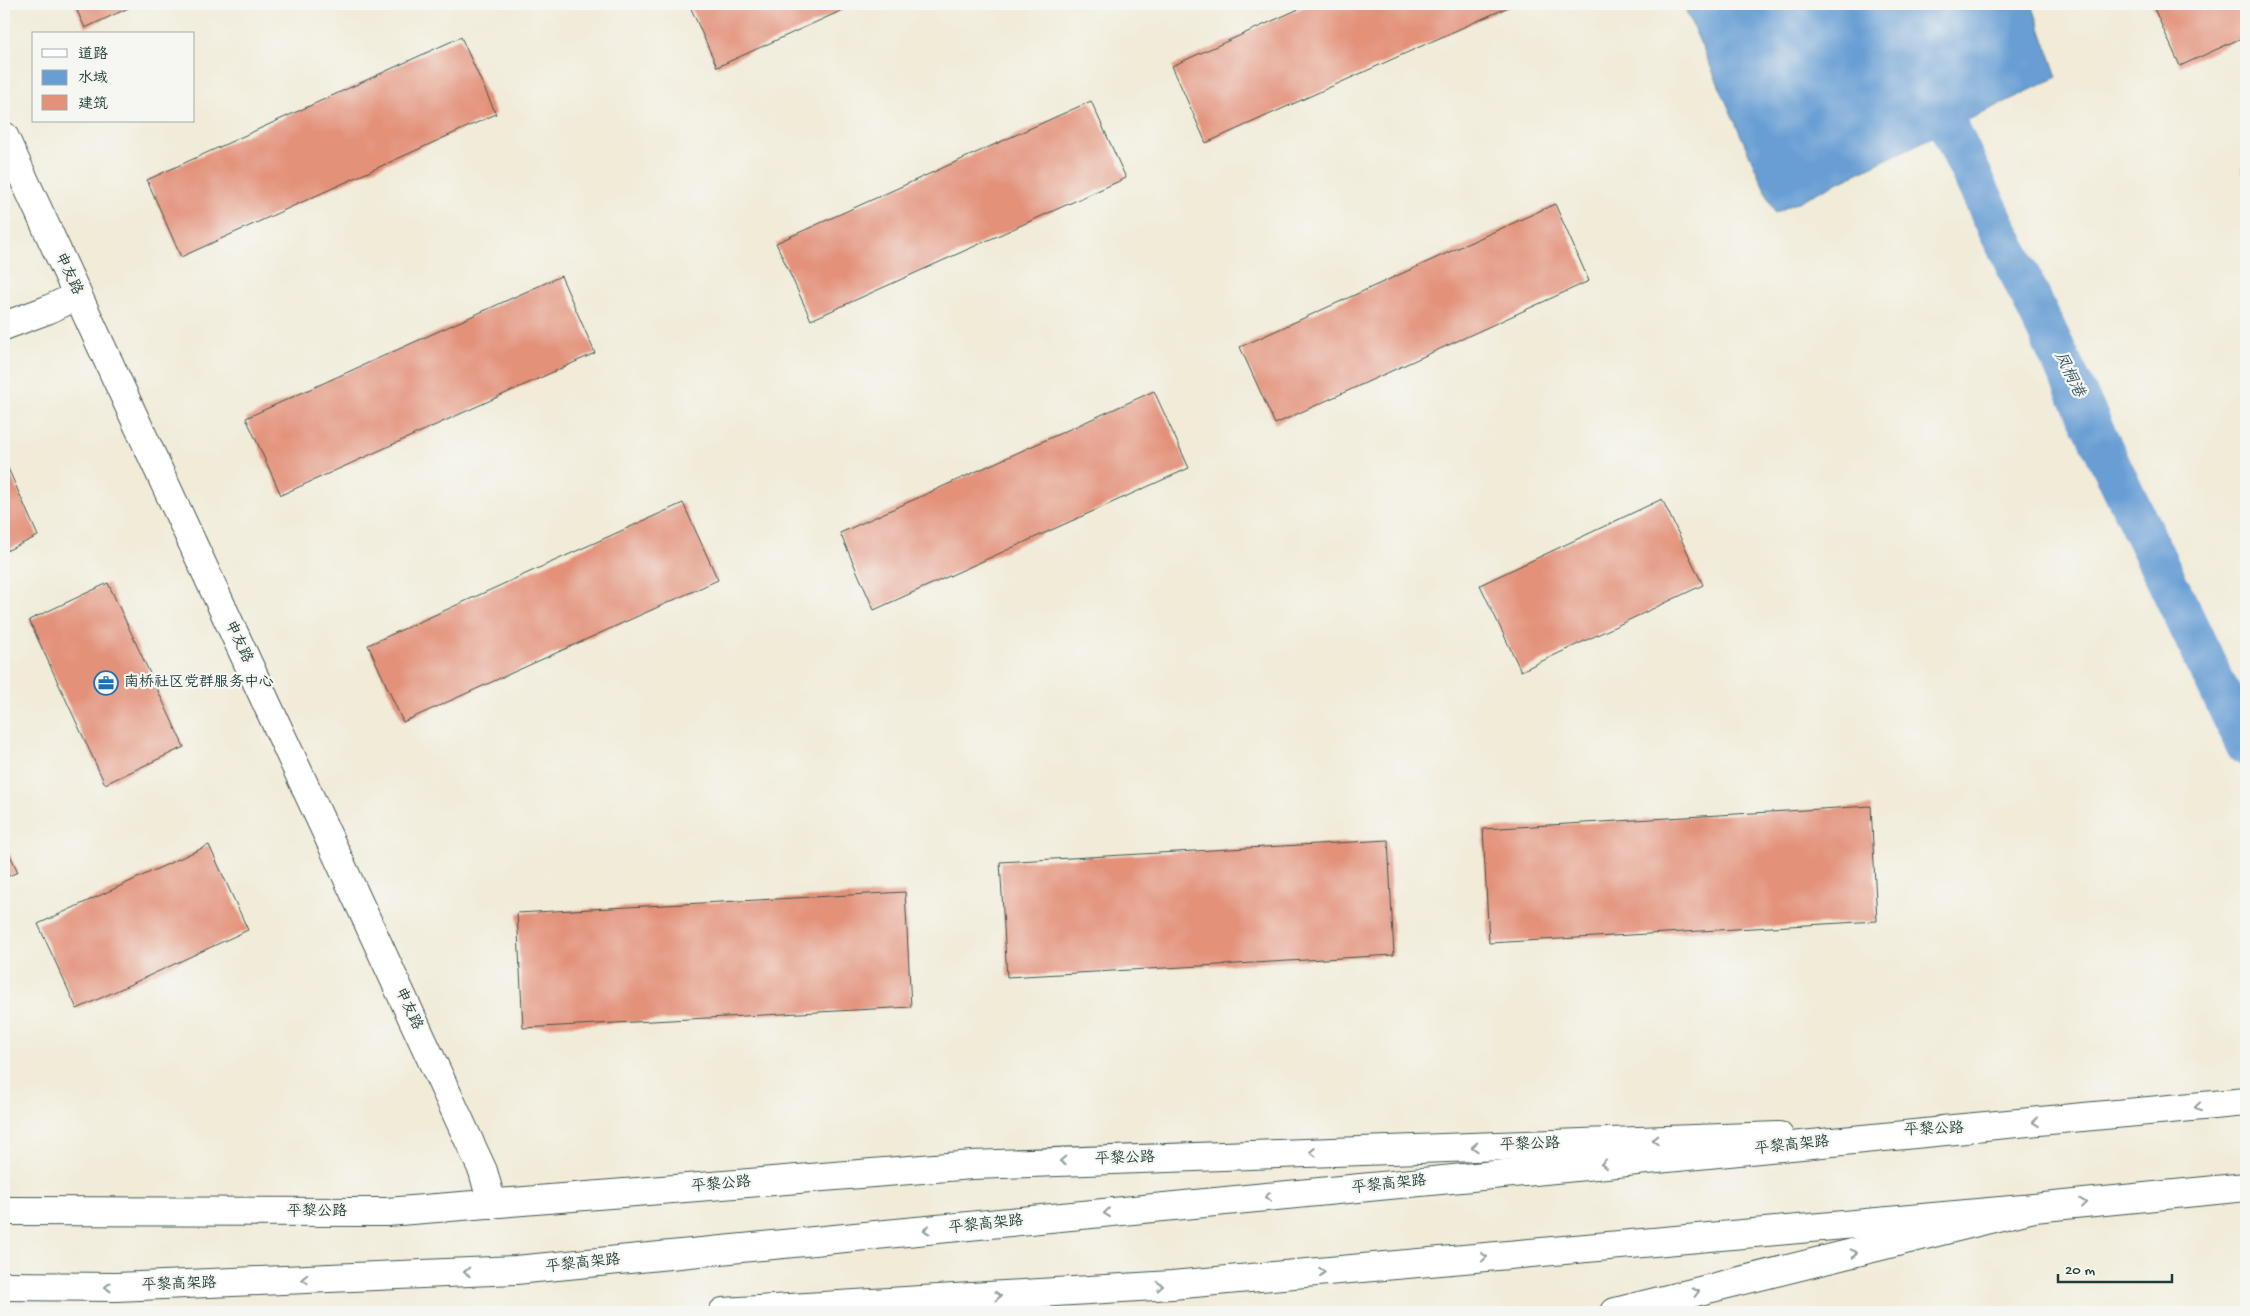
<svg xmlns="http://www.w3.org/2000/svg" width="2250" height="1316" viewBox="0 0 2250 1316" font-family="'Gochi Hand','LXGW WenKai TC',sans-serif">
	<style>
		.water { fill: #679ed4; stroke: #436e84 }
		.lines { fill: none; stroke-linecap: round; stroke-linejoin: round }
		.canal { stroke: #679ed4; stroke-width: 40 }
		.building { fill: #e39179 }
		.street-casing { stroke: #3e574d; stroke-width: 30 }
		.secondary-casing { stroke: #3e574d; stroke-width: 30 }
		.primary-casing { stroke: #3e574d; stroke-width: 30 }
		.highway-casing { stroke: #3e574d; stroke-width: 30 }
		.street { stroke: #fff; stroke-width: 28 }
		.secondary { stroke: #fff; stroke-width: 28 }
		.primary { stroke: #fff; stroke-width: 28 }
		.highway { stroke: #fff; stroke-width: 28 }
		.oneway { stroke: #8f9e9a }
		.labels { text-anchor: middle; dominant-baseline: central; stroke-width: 4.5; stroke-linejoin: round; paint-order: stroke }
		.street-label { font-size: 15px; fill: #1f3d34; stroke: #f6f6f2 }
		.poi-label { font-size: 15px; fill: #1f3d34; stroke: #f6f6f2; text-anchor: start }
		.water-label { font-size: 16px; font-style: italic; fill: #355a64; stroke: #f6f6f2 }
	</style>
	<rect width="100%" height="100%" fill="#f6f6f2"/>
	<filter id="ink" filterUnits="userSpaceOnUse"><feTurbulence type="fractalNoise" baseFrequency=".02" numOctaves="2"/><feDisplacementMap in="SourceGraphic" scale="10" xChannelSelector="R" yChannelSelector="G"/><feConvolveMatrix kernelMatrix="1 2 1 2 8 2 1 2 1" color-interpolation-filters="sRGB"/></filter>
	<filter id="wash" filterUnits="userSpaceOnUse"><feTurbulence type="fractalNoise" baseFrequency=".0096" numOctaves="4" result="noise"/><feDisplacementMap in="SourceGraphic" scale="20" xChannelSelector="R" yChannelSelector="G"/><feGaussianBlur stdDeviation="1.12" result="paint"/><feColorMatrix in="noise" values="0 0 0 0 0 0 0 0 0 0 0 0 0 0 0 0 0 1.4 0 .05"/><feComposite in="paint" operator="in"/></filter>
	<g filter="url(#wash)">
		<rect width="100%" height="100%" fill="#f1ebd8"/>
		<path class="water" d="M 1683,4 L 2032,4 L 2057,77 L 1775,213 Z"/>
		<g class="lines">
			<path class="canal" d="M 1890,4 L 2246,746"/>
		</g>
		<g id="blocks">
			<path class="building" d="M 74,4 L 137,4 L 85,28 Z
				M 689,4 L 856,4 L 717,67 Z
				M 1310,4 L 1515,4 L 1206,143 L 1172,66 Z
				M 2152,4 L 2246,4 L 2246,36 L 2180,66 Z
				M 461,37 L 496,114 L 181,257 L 147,180 Z
				M 1091,101 L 1126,178 L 811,320 L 776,243 Z
				M 2246,166 L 2246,181 L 2241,168 Z
				M 1555,204 L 1589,281 L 1275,424 L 1240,347 Z
				M 561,276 L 595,353 L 281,495 L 246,418 Z
				M 1154,391 L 1189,468 L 874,610 L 840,533 Z
				M 4,459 L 38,536 L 4,552 Z
				M 1662,499 L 1703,585 L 1521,671 L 1480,585 Z
				M 683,503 L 718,580 L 403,722 L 368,645 Z
				M 108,583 L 184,747 L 105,784 L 29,620 Z
				M 1871,806 L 1877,921 L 1489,943 L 1483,829 Z
				M 1388,840 L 1394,955 L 1007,977 L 1000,862 Z
				M 4,842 L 18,872 L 4,878 Z
				M 209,845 L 248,930 L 77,1009 L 38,924 Z
				M 905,892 L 911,1007 L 523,1028 L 517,913 Z"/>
		</g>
	</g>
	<g filter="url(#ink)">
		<use href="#blocks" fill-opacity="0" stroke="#3e574d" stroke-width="1"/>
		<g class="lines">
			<g class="street-casing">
				<path id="street" d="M 4,326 L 47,310 L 77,296"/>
			</g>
			<g class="secondary-casing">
				<path id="secondary" d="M 4,136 L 483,1171 L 492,1204"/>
			</g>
			<g class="primary-casing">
				<path id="primary" d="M 1942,1130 L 2246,1102
					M 4,1211 L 387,1212 L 972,1165 L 1779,1136
					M 1615,1312 L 2034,1208 L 2246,1187"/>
			</g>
			<g class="highway-casing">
				<path id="highway" d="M 4,1286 L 116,1287 L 516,1270 L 1966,1129
					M 723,1312 L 1172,1285 L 2034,1208"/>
			</g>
			<use href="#street" class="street"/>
			<use href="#secondary" class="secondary"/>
			<use href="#primary" class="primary"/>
			<use href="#highway" class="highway"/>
		</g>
		<defs><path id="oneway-chevron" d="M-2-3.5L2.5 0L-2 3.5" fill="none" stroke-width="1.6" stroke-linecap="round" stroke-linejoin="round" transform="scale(1.25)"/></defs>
		<g class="oneway">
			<use href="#oneway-chevron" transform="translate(2198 1107) rotate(174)"/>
			<use href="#oneway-chevron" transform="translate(2036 1122) rotate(174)"/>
			<use href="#oneway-chevron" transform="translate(1655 1140) rotate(178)"/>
			<use href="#oneway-chevron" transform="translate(1475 1147) rotate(178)"/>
			<use href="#oneway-chevron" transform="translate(1313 1152) rotate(178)"/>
			<use href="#oneway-chevron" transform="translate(1063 1161) rotate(178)"/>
			<use href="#oneway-chevron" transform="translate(1604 1164) rotate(174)"/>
			<use href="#oneway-chevron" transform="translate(1268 1197) rotate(174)"/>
			<use href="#oneway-chevron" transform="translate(2083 1203) rotate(-6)"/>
			<use href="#oneway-chevron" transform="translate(1107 1213) rotate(174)"/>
			<use href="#oneway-chevron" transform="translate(927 1230) rotate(174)"/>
			<use href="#oneway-chevron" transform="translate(1854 1253) rotate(-14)"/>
			<use href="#oneway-chevron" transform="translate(1484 1257) rotate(-5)"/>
			<use href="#oneway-chevron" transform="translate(467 1272) rotate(178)"/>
			<use href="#oneway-chevron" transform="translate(1322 1272) rotate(-5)"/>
			<use href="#oneway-chevron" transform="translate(305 1279) rotate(178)"/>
			<use href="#oneway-chevron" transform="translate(1160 1286) rotate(-3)"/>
			<use href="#oneway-chevron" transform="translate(108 1287) rotate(-180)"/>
			<use href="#oneway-chevron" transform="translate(1696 1292) rotate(-14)"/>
			<use href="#oneway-chevron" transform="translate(998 1296) rotate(-3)"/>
		</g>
	</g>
	<defs>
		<g id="office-ring" transform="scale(1.25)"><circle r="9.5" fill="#f6f6f2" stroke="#1f6fb2" stroke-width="1.5"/><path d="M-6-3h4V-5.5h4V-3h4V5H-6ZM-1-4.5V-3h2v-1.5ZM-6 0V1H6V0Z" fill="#1f6fb2"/></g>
	</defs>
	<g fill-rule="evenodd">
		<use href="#office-ring" x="106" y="683"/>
	</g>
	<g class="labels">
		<g class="street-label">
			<text transform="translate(68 274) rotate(65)">申友路</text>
			<text transform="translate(238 642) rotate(65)">申友路</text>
			<text transform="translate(408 1009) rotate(65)">申友路</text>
			<text transform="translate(1934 1130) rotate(-2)">平黎公路</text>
			<text transform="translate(1530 1145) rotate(-2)">平黎公路</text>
			<text transform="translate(1792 1146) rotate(-6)">平黎高架路</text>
			<text transform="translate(1125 1159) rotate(-2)">平黎公路</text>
			<text transform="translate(721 1185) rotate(-5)">平黎公路</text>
			<text transform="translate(1389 1185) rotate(-6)">平黎高架路</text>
			<text x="317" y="1212">平黎公路</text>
			<text transform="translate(986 1225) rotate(-6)">平黎高架路</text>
			<text transform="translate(583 1264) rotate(-6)">平黎高架路</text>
			<text transform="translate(179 1285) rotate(-2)">平黎高架路</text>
		</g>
		<g class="poi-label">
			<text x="124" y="683">南桥社区党群服务中心</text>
		</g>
		<g class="water-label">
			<text transform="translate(2068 375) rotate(64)">凤桐港</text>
		</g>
	</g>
	<rect width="2250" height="1316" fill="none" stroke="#f6f6f2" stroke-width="20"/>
	<rect x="32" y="32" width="162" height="90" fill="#f6f6f2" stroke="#a0aca6"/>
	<rect x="42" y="49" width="25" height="8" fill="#ffffff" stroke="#a0aca6"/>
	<text x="78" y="58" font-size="15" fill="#1f3d34">道路</text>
	<rect x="42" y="70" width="25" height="15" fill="#679ed4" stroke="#a0aca6"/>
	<text x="78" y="82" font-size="15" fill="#1f3d34">水域</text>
	<rect x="42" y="95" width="25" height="15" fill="#e39179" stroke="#a0aca6"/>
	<text x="78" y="108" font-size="15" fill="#1f3d34">建筑</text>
	<path d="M2058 1274v8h114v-8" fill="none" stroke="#1f3d34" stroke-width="2.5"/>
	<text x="2065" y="1274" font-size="15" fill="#1f3d34" stroke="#f6f6f2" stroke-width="4" paint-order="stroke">20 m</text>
</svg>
